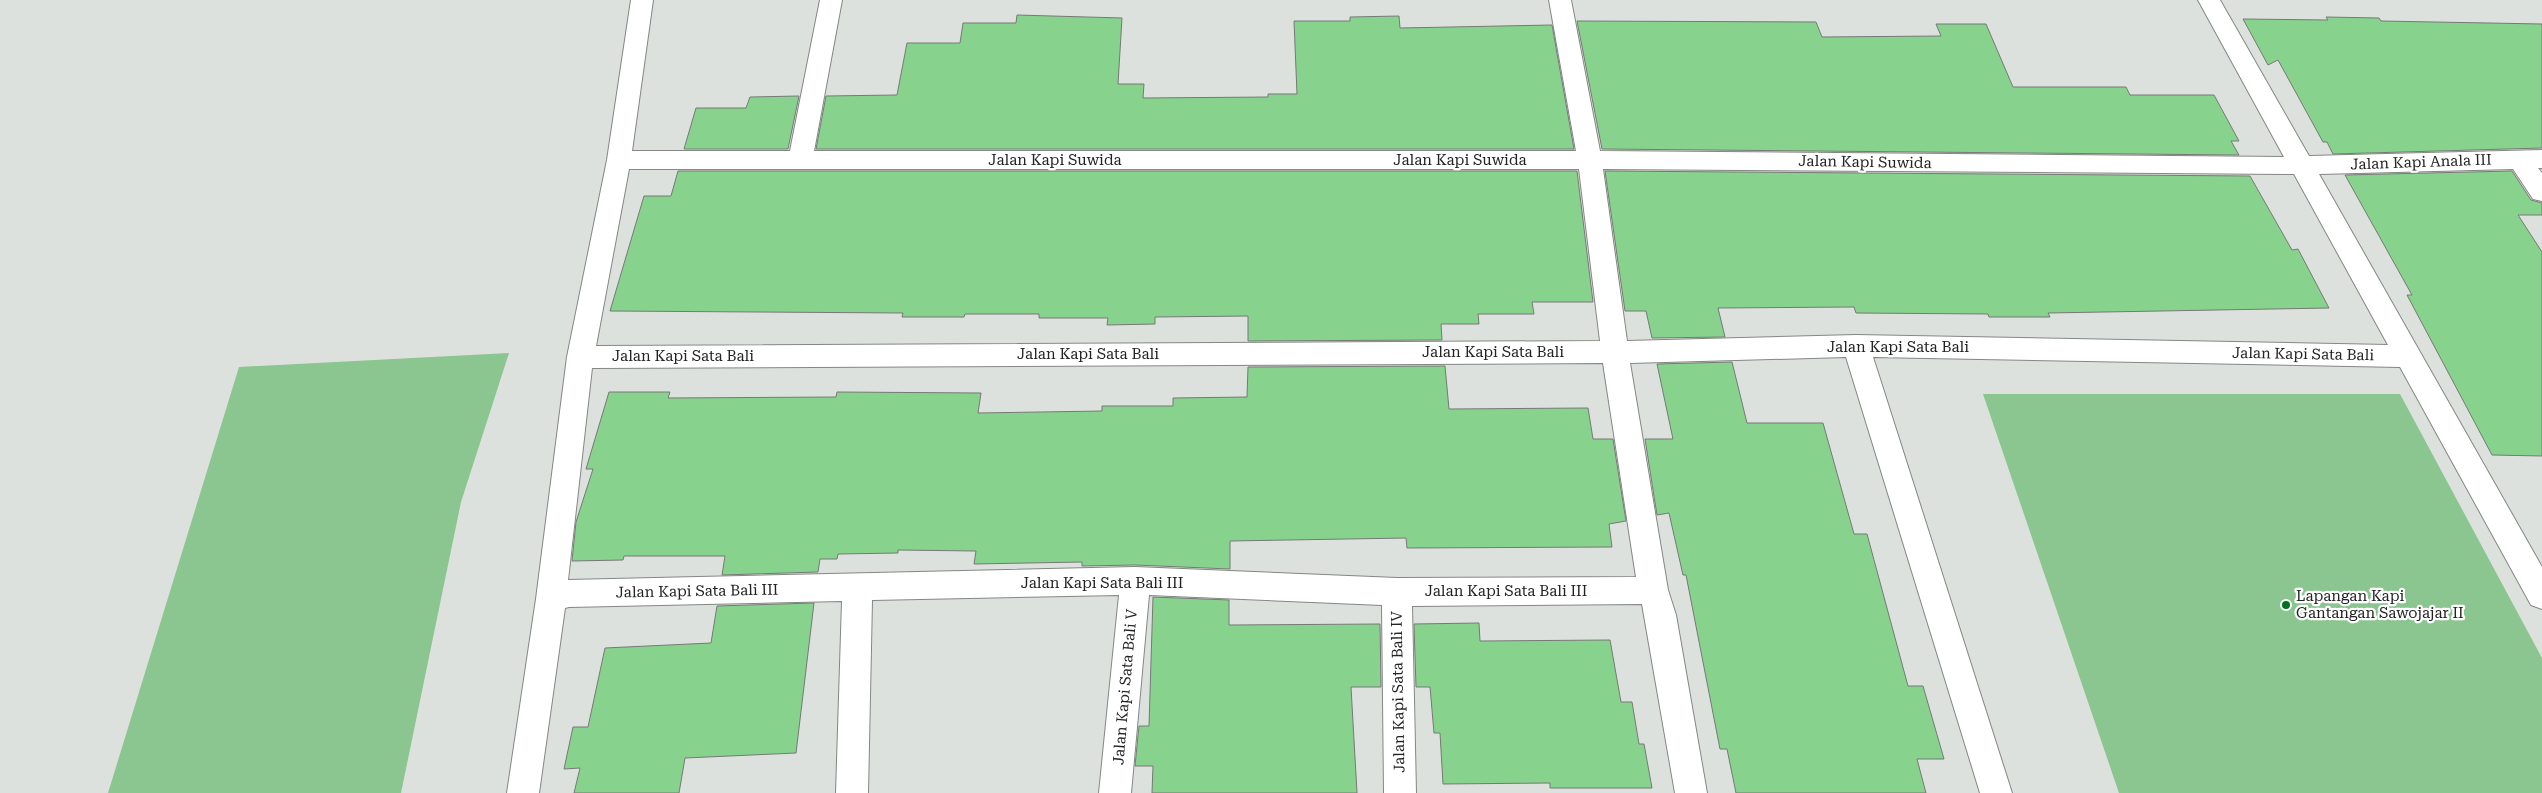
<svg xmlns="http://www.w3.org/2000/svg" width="2542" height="793" viewBox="0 0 2542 793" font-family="'Roboto Serif',serif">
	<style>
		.green { fill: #8bc58f }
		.building { fill: #87d38d; stroke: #767976 }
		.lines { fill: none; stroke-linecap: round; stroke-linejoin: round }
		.minor-casing { stroke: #848784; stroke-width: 2 }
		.minor { fill: #fff; fill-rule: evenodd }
		.poi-dot { fill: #007021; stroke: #fff; stroke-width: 2 }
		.labels { text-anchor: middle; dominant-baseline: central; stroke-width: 4.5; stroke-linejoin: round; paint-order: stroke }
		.street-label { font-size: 15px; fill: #222322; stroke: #fff }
		.poi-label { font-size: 15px; fill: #222322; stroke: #fff; text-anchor: start }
	</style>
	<rect width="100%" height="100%" fill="#dde1dd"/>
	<path class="green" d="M 509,353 L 461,502 L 401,793 L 108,793 L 239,367 Z
		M 1983,394 L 2400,394 L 2542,658 L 2542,793 L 2119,793 Z"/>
	<path class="building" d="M 1017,15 L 1122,18 L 1118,84 L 1144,84 L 1143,98 L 1268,97 L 1268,94 L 1297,94 L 1294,21 L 1350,21 L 1350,17 L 1399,16 L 1400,28 L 1552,25 L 1574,149 L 816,149 L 826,96 L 897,95 L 907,43 L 960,43 L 963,23 L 1016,23 Z
		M 2326,17 L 2379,18 L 2381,21 L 2542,24 L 2542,148 L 2333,154 L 2327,142 L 2323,142 L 2278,60 L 2268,65 L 2243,19 L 2328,20 Z
		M 1577,21 L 1816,22 L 1822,37 L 1941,36 L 1936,24 L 1986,24 L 2013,87 L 2126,87 L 2130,95 L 2214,95 L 2239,141 L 2231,141 L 2239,155 L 1602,149 Z
		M 799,96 L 788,149 L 684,149 L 696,108 L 746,108 L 750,97 Z
		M 678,171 L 1577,171 L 1593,302 L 1532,302 L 1534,314 L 1478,314 L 1479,324 L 1441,324 L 1442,340 L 1248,341 L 1248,316 L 1155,317 L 1155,324 L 1107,325 L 1108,318 L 1039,318 L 1039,314 L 965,314 L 964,317 L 902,317 L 903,313 L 610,311 L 644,196 L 671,196 Z
		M 1605,171 L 2250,176 L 2292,250 L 2298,249 L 2329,308 L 2048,313 L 2050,317 L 1989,317 L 1988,314 L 1856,313 L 1854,307 L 1718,308 L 1725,337 L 1652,338 L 1646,311 L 1625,311 Z
		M 2512,171 L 2531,200 L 2542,203 L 2542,215 L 2518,215 L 2542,252 L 2542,456 L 2492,455 L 2407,295 L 2412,295 L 2345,175 Z
		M 1732,362 L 1747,423 L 1823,423 L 1854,534 L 1867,534 L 1908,686 L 1923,686 L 1944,759 L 1917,759 L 1926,793 L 1736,793 L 1727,749 L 1720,749 L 1686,575 L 1683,575 L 1669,513 L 1657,515 L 1645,439 L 1673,439 L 1657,364 Z
		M 1445,366 L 1449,409 L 1588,408 L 1593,439 L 1613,439 L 1626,521 L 1609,524 L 1612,547 L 1407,548 L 1406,538 L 1230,541 L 1230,569 L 1135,565 L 1082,566 L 1082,562 L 974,564 L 976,551 L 898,550 L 898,553 L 838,554 L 837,559 L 820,559 L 818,572 L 722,575 L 725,556 L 624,556 L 623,560 L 572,561 L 576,522 L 593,469 L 586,469 L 609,392 L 670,392 L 668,398 L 836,397 L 837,392 L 981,393 L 978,413 L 1102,411 L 1102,406 L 1173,406 L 1173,398 L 1247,397 L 1248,367 Z
		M 1153,597 L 1229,600 L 1229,625 L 1380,624 L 1381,687 L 1351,687 L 1357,793 L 1152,793 L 1153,766 L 1135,766 L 1139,726 L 1149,726 Z
		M 814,603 L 796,753 L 685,758 L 679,793 L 574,793 L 580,768 L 564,769 L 573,727 L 588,727 L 605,648 L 711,643 L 717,606 Z
		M 1479,623 L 1480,641 L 1610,640 L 1621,702 L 1632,702 L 1639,744 L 1644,744 L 1652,788 L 1550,788 L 1550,783 L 1443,784 L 1440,733 L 1434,733 L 1430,687 L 1416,687 L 1414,624 Z"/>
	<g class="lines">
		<g class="minor-casing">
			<path id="minor" d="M 631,0 L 653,0 L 632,151 L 790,151 L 820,0 L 842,0 L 814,151 L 1576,151 L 1549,0 L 1571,0 L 1600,151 L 2284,157 L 2198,0 L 2220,0 L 2309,156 L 2542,150 L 2542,168 L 2538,168 L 2542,173 L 2542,201 L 2533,199 L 2513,169 L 2319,174 L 2542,567 L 2542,609 L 2531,605 L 2400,367 L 1873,357 L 2012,793 L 1980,793 L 1846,357 L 1630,363 L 1668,590 L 1676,615 L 1707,793 L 1675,793 L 1642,604 L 1412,606 L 1416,793 L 1384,793 L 1382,605 L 1149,595 L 1131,793 L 1099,793 L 1119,595 L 872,600 L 868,793 L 836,793 L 842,601 L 569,607 L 565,608 L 539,793 L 507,793 L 536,599 L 567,357 L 607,160 ZM 629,169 L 1579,169 L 1600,341 L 596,346 ZM 1603,169 L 2294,174 L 2388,345 L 1856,335 L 1627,341 ZM 1603,363 L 1636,577 L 1397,578 L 1135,567 L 568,580 L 592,368 Z"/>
		</g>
		<use href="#minor" class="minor"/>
	</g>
	<circle class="poi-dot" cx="2286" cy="605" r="5"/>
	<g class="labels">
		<g class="street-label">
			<text x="1055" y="160">Jalan Kapi Suwida</text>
			<text x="1460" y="160">Jalan Kapi Suwida</text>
			<text transform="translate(1865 162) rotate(1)">Jalan Kapi Suwida</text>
			<text transform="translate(2421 162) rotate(-2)">Jalan Kapi Anala III</text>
			<text x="1898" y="347">Jalan Kapi Sata Bali</text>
			<text x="1493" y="352">Jalan Kapi Sata Bali</text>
			<text x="1088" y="354">Jalan Kapi Sata Bali</text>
			<text transform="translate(2303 354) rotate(1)">Jalan Kapi Sata Bali</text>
			<text x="683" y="356">Jalan Kapi Sata Bali</text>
			<text x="1102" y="583">Jalan Kapi Sata Bali III</text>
			<text transform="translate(697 591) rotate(-1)">Jalan Kapi Sata Bali III</text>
			<text x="1506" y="591">Jalan Kapi Sata Bali III</text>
			<text transform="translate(1125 687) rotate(-85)">Jalan Kapi Sata Bali V</text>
			<text transform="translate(1398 692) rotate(-91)">Jalan Kapi Sata Bali IV</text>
		</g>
		<g class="poi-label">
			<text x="2296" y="596">Lapangan Kapi<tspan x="2296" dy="17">Gantangan Sawojajar II</tspan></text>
		</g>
	</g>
</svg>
